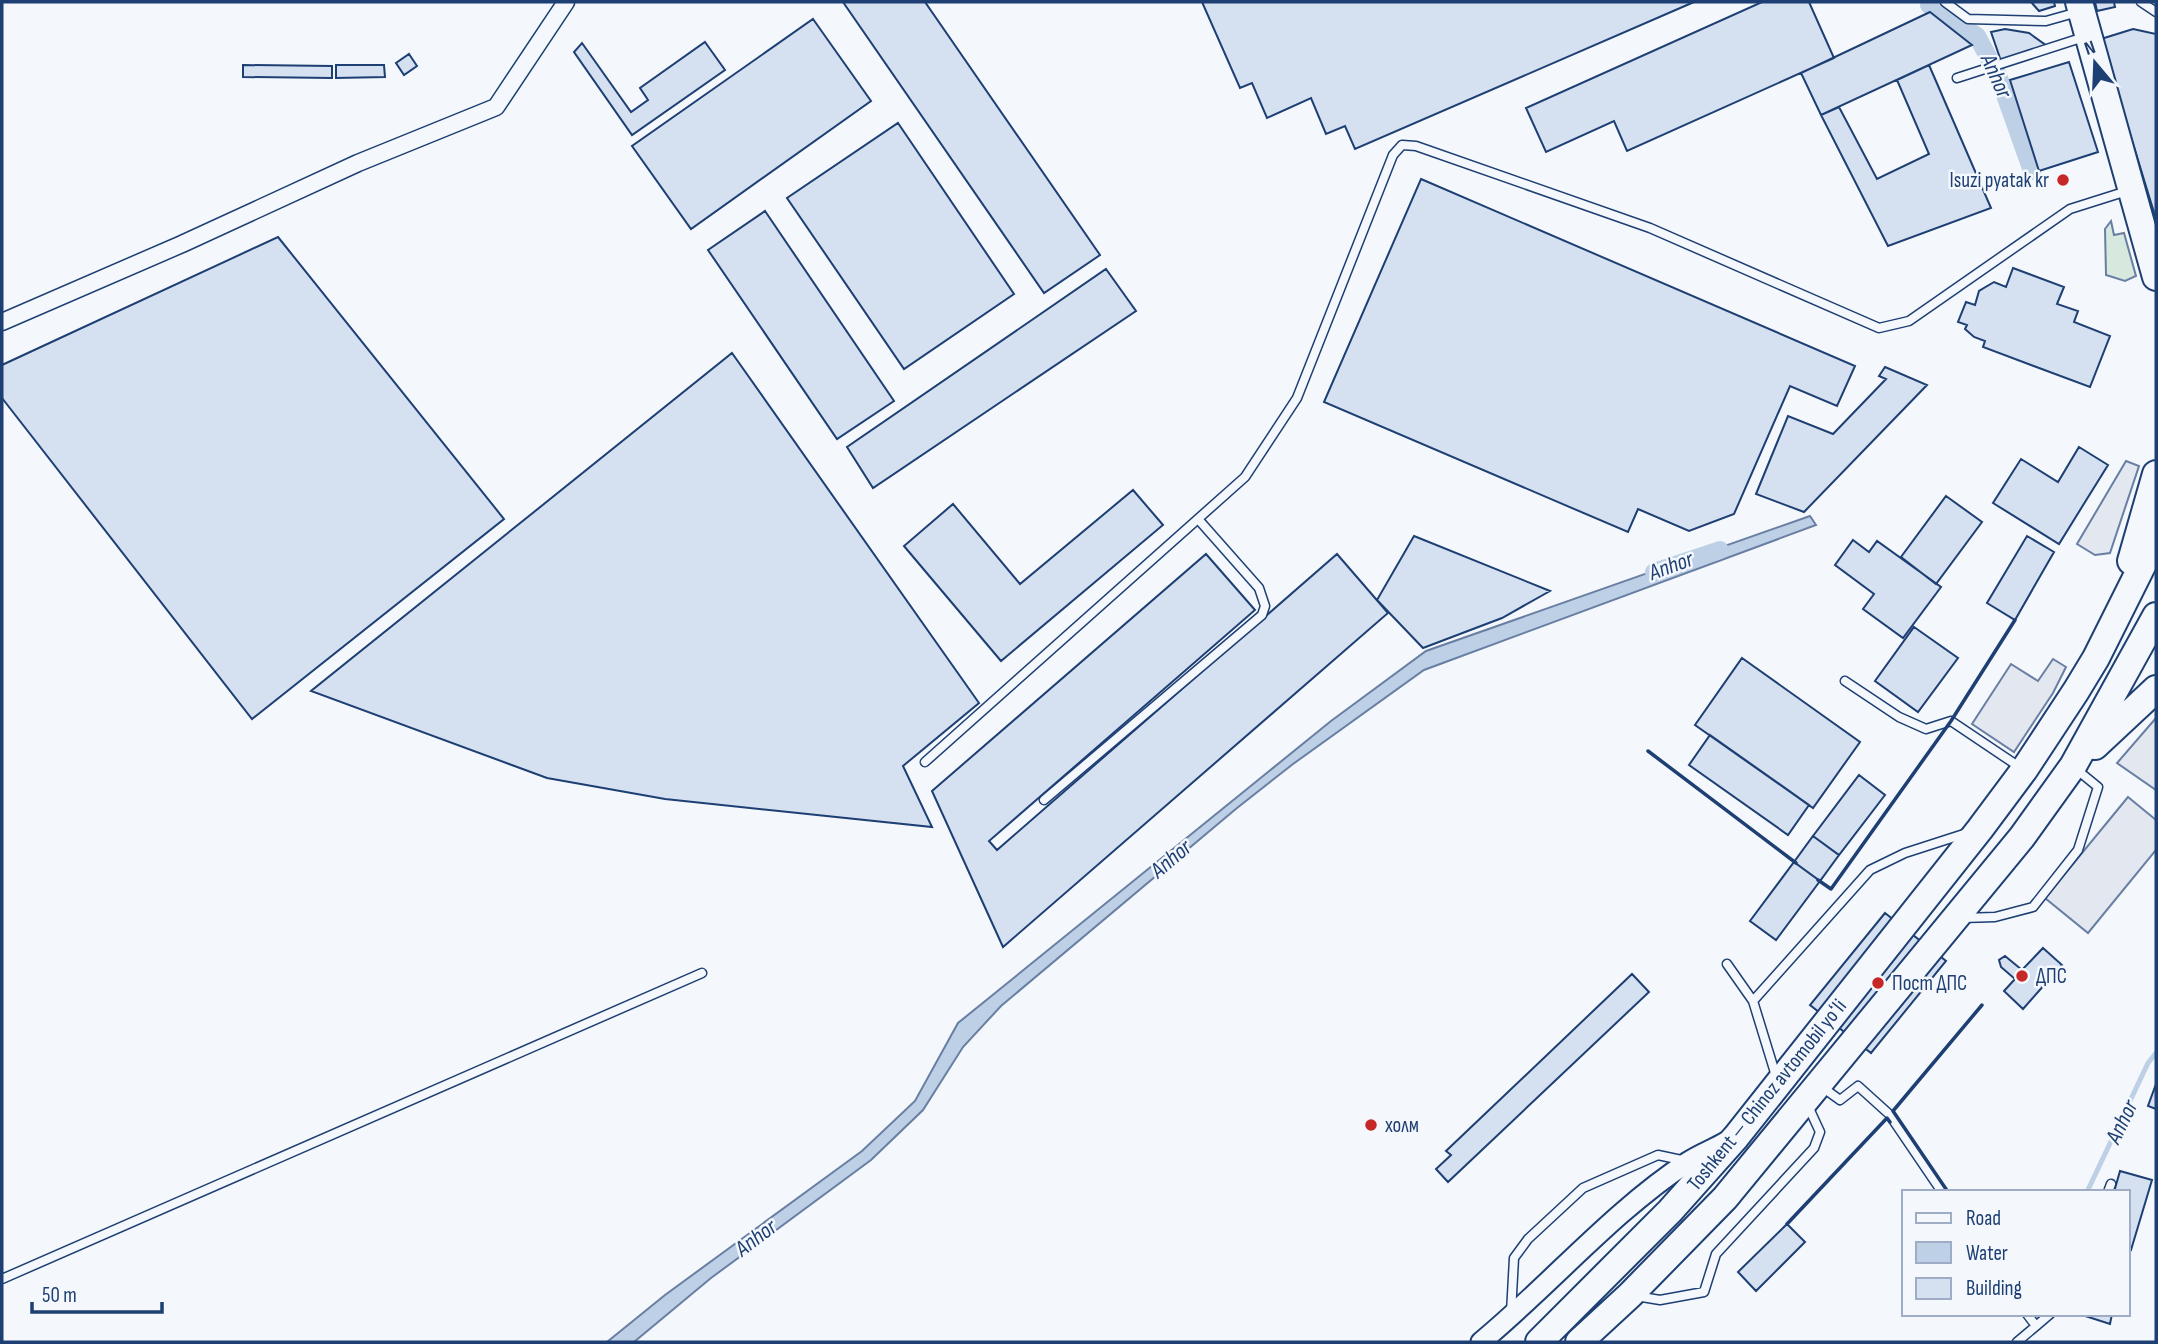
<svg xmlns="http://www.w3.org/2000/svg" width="2158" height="1344" viewBox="0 0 2158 1344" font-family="'Sofia Sans Condensed',sans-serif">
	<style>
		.green { fill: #d7e8df; stroke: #687fa3; stroke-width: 2 }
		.parking { fill: #e3e8f0; stroke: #687fa3; stroke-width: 2 }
		.water { fill: #bed0e5; stroke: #687fa3; stroke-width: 2 }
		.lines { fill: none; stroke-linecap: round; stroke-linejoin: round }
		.stream { stroke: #bed0e5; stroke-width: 5 }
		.canal { stroke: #bed0e5; stroke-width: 18 }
		.building { fill: #d5e0f0; stroke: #1d3f73; stroke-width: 2 }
		.service-casing { stroke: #1d3f73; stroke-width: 11 }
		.minor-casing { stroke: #1d3f73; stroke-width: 19 }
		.tertiary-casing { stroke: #1d3f73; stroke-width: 23 }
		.trunk-casing { stroke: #1d3f73; stroke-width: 30 }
		.service { stroke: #f4f7fb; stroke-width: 8 }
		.minor { stroke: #f4f7fb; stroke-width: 16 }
		.tertiary { stroke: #f4f7fb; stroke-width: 19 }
		.trunk { stroke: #f4f7fb; stroke-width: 26 }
		.wall { stroke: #1d3f73; stroke-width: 3.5 }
		.poi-dot { fill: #c62828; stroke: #f4f7fb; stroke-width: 2.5 }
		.labels { text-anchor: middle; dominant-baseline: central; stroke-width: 5; stroke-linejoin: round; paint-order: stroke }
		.poi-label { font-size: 21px; fill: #1d3f73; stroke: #f4f7fb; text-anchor: start }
		.street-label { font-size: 21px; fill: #1d3f73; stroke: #f4f7fb }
		.water-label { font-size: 23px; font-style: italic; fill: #1d3f73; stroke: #f4f7fb }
	</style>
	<rect width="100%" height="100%" fill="#f4f7fb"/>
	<path class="green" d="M 2111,221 L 2114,235 L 2124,233 L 2136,276 L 2125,281 L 2106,275 L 2105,229 Z"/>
	<path class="parking" d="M 2126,461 L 2139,466 L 2110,553 L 2095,555 L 2077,544 Z
		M 2053,659 L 2066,667 L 2053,693 L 2014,752 L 1972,724 L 2011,664 L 2038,681 Z
		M 2156,718 L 2156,790 L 2117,763 Z
		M 2128,797 L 2156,820 L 2156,850 L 2088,933 L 2045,898 Z"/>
	<path class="water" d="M 1810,516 L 1816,525 L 1424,670 L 1293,764 L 1237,808 L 1001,1006 L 963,1047 L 923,1110 L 871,1160 L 711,1278 L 634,1342 L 607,1342 L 665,1295 L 862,1151 L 915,1101 L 958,1023 L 1331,721 L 1426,651 Z"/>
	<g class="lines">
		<path class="stream" d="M 2087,1192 L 2148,1063 L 2156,1053"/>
		<path class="canal" d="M 1929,5 L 1977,36 L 1998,75 L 2032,171
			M 1654,572 L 1720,550"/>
	</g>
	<path class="building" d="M 843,2 L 925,2 L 1100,255 L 1044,293 Z
		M 1202,2 L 1694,2 L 1355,149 L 1345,126 L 1326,134 L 1311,98 L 1267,118 L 1252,83 L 1240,88 Z
		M 1762,2 L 1809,2 L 1834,58 L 1627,151 L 1614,121 L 1546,152 L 1526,108 Z
		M 2031,2 L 2054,2 L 2055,6 L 2039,11 Z
		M 2095,2 L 2114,2 L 2115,7 L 2097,11 Z
		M 1930,12 L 1972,45 L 1821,115 L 1801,73 Z
		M 813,19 L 871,101 L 691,229 L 632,146 Z
		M 2005,29 L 2029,33 L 2047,46 L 2001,61 L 1991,32 Z
		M 2133,29 L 2156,34 L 2156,219 L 2101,39 Z
		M 705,42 L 725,70 L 632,135 L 574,52 L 582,43 L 631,112 L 648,100 L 640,88 Z
		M 409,54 L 417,66 L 404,75 L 396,63 Z
		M 2069,62 L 2098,152 L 2039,171 L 2010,80 Z
		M 243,65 L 332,66 L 332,78 L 243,77 Z
		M 336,65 L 384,65 L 385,77 L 336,78 Z
		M 1929,65 L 1991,208 L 1888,246 L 1821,115 L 1839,107 L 1877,179 L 1929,154 L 1897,80 Z
		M 898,123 L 1014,294 L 904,369 L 787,198 Z
		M 1421,179 L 1855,366 L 1837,406 L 1790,386 L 1734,514 L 1689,531 L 1638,509 L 1628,532 L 1324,402 Z
		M 765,211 L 894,401 L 837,439 L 708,250 Z
		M 278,237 L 504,519 L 252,719 L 2,398 L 2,365 Z
		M 2013,268 L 2064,287 L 2057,304 L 2078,311 L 2074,322 L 2110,336 L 2090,387 L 1983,347 L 1985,341 L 1974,337 L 1965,329 L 1967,325 L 1958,322 L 1966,302 L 1975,305 L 1979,291 L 1994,282 L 2006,287 Z
		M 1106,269 L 1136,311 L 873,488 L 847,447 Z
		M 732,353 L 979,703 L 903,766 L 932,827 L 665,799 L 547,778 L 311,691 Z
		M 1885,367 L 1927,385 L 1804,512 L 1756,494 L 1788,416 L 1833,434 L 1886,379 L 1879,376 Z
		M 2079,447 L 2108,465 L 2059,544 L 1993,503 L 2021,459 L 2058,482 Z
		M 1133,490 L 1163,525 L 1001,661 L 904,546 L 953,504 L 1020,584 Z
		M 1946,496 L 1982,522 L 1936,584 L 1901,557 Z
		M 1414,536 L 1550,591 L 1502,618 L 1423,648 L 1377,600 Z
		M 2027,536 L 2054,552 L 2015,620 L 1987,603 Z
		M 1853,540 L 1869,552 L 1877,541 L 1941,587 L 1903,638 L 1863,609 L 1874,594 L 1835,565 Z
		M 1206,554 L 1255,610 L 989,841 L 997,850 L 1337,554 L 1388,613 L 1003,947 L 932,791 Z
		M 1914,627 L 1958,658 L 1918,712 L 1875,681 Z
		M 1742,658 L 1860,742 L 1813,808 L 1695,725 Z
		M 1710,735 L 1809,805 L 1788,835 L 1689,765 Z
		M 1859,775 L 1885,795 L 1839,855 L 1813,836 Z
		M 1813,836 L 1839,855 L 1820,881 L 1794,862 Z
		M 1794,862 L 1820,881 L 1776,940 L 1750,921 Z
		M 1885,913 L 1946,961 L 1871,1053 L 1810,1005 Z
		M 2043,948 L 2062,965 L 2023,1009 L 2004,991 L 2015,979 L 2001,967 L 1999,960 L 2005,956 L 2022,970 Z
		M 1632,974 L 1649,992 L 1448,1182 L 1436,1169 L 1451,1155 L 1446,1151 Z
		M 2156,1084 L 2156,1109 L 2148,1106 Z
		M 2120,1171 L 2152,1180 L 2131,1250 L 2128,1249 L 2128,1192 L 2114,1192 Z
		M 1787,1224 L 1805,1242 L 1756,1291 L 1738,1272 Z
		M 2079,1314 L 2112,1314 L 2110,1324 Z"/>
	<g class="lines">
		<g class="service-casing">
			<path id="service" d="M 1945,2 L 1968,19 L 2046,21 L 2078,12
				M 2141,2 L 2156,12
				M 1957,78 L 2084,37
				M 1845,681 L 1899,717 L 1926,729 L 1951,721 L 2021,768
				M 925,762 L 1245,477 L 1297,398 L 1393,155 L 1402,145 L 1416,146 L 1650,228 L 1879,328 L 1909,321 L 2070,209 L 2127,191
				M 1044,800 L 1262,615 L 1265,606 L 1259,588 L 1198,519
				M 1962,918 L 1995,917 L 2033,907 L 2078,850 L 2098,787 L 2076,769
				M 1727,964 L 1753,1001
				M 1776,1076 L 1753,1001 L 1870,870 L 1905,853 L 1967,833
				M 1822,1087 L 1840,1100 L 1858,1086 L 1889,1114 L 1942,1192
				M 2108,1192 L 2111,1184
				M 2,1279 L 702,973
				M 1636,1296 L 1660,1300 L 1704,1292 L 1716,1254 L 1814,1148 L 1820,1132 L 1808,1106
				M 1511,1313 L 1514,1258 L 1528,1239 L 1583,1188 L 1658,1155 L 1686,1161
				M 2036,1326 L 2050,1314
				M 2017,1342 L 2036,1326 L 2027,1314"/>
		</g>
		<g class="minor-casing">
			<path id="minor" d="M 2,322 L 182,244 L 358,163 L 496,107 L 566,2"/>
		</g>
		<g class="tertiary-casing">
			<path id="tertiary" d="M 1481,1342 C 1550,1285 1613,1211 1688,1162 C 1700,1154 1714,1149 1726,1142"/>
		</g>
		<g class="trunk-casing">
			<path id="trunk" d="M 2079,2 L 2156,277
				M 2131,561 L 2156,474
				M 2095,746 L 2156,689
				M 1539,1342 L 1670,1211 L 1736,1137 L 1980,829 L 2024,770 L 2076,691 L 2096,658 L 2156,538
				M 1579,1342 L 1630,1295 L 1725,1198 L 2022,837 L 2073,766 L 2156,616"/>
		</g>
		<use href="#service" class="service"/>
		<use href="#minor" class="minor"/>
		<use href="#tertiary" class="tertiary"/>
		<use href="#trunk" class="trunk"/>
		<path class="wall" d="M 1648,751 L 1796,863
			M 1818,880 L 1831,889 L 1951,721 L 2015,620
			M 1948,1192 L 1893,1111 L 1982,1005
			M 1787,1224 L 1887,1118 L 1890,1122"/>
	</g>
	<g class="poi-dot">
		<circle cx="2063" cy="180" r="7"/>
		<circle cx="2022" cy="976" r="7"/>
		<circle cx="1878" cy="983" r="7"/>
		<circle cx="1371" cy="1125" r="7"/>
	</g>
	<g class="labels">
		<g class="poi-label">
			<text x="2049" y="180" text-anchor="end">Isuzi pyatak kr</text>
			<text x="2036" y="976">ДПС</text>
			<text x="1892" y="983">Пост ДПС</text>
			<text x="1385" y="1125">холм</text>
		</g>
		<g class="street-label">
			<text transform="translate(1767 1095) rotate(-51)">Toshkent — Chinoz avtomobil yoʻli</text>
		</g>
		<g class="water-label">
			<text transform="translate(1996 76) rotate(66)">Anhor</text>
			<text transform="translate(1671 566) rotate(-20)">Anhor</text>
			<text transform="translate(1171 859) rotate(-40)">Anhor</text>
			<text transform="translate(2122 1122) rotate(-64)">Anhor</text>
			<text transform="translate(756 1238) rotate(-37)">Anhor</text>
		</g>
	</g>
	<rect width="2158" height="1344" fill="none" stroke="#1d3f73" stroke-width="7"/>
	<rect x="1902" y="1190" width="228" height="126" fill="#f4f7fb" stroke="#9eadc5" stroke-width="2"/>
	<rect x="1916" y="1213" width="35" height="10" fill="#f4f7fb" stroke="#9eadc5" stroke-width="2"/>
	<text x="1966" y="1225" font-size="21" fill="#1d3f73">Road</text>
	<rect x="1916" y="1242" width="35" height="21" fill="#bed0e5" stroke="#9eadc5" stroke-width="2"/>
	<text x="1966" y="1260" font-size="21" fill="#1d3f73">Water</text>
	<rect x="1916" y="1278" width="35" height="21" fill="#d5e0f0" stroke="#9eadc5" stroke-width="2"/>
	<text x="1966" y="1295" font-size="21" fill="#1d3f73">Building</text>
	<g transform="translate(2095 63) rotate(341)" stroke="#f4f7fb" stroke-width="5" paint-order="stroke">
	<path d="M0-5L12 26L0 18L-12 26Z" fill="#1d3f73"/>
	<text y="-10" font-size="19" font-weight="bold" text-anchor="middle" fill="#1d3f73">N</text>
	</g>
	<path d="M32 1302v10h130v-10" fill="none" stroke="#1d3f73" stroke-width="3.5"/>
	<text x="42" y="1302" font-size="21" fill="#1d3f73" stroke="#f4f7fb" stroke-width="5" paint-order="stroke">50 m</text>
</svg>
